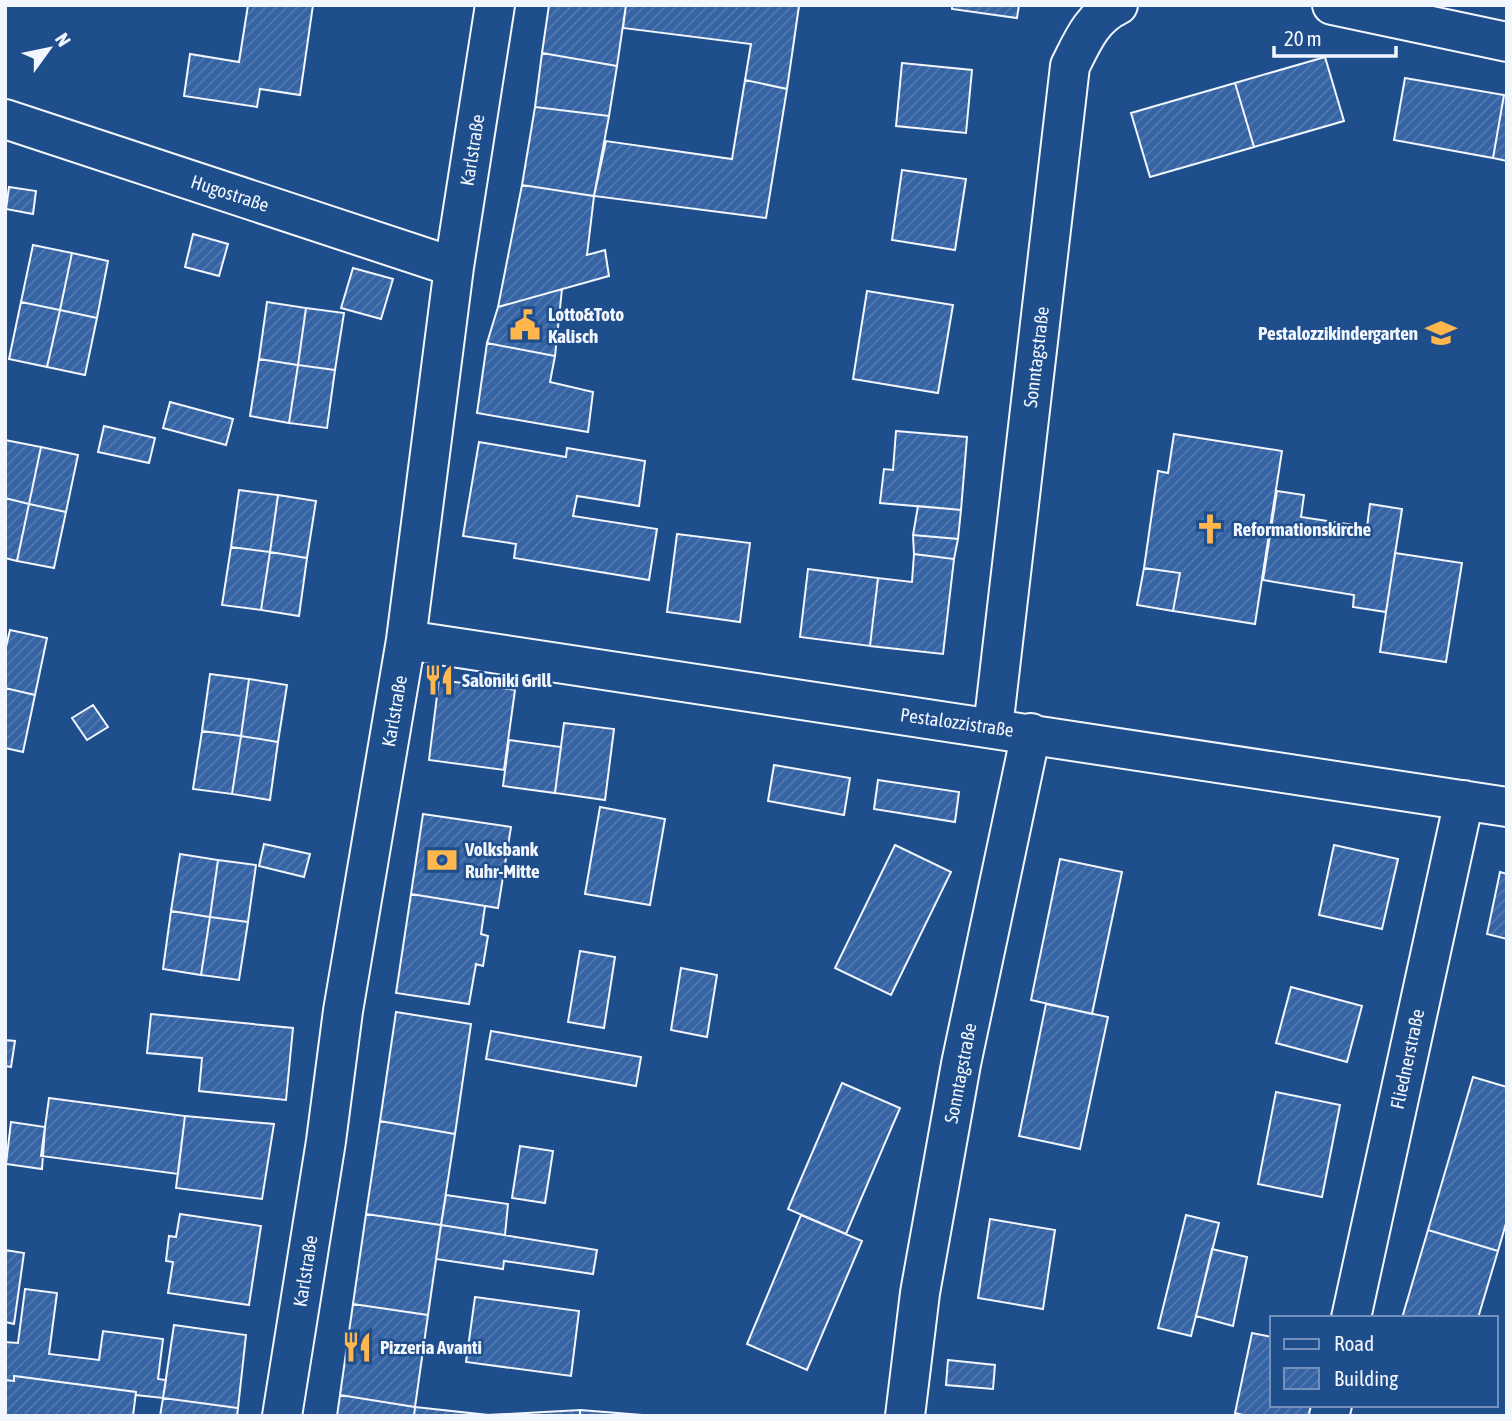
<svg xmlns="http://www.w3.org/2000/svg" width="1512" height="1421" viewBox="0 0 1512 1421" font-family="'Asap Condensed',sans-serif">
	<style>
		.building { fill: url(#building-hatch); stroke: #f2f6ff; stroke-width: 2 }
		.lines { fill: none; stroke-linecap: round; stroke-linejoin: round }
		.minor-casing { stroke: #f2f6ff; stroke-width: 42 }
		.minor { stroke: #1f4e8c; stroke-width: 38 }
		.labels { text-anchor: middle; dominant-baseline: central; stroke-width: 5; stroke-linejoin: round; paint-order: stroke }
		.street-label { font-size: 19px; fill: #f2f6ff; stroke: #1f4e8c }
		.poi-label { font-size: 19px; font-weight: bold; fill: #f2f6ff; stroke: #1f4e8c; text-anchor: start }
	</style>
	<defs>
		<pattern id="building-hatch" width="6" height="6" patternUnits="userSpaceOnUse" patternTransform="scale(1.75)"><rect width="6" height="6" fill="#3563a3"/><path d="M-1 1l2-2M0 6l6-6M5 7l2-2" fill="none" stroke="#537ab1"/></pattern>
	</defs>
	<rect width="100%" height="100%" fill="#1f4e8c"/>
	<path class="building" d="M 248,5 L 313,5 L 300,95 L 260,89 L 257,107 L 184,96 L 190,54 L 239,62 Z
		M 549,5 L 626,5 L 617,66 L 542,53 Z
		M 626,5 L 799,6 L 787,89 L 745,80 L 751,44 L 623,28 Z
		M 952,5 L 1019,5 L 1017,18 L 952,9 Z
		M 542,53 L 617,66 L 609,116 L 535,107 Z
		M 1325,57 L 1344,121 L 1254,147 L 1235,83 Z
		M 902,63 L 972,70 L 966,133 L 896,126 Z
		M 1405,78 L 1504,95 L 1493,158 L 1394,140 Z
		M 745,80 L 787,89 L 766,218 L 594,196 L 606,141 L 732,159 Z
		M 1235,83 L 1254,147 L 1150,177 L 1131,113 Z
		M 1504,95 L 1507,96 L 1507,161 L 1493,158 Z
		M 535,107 L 609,116 L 594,196 L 522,185 Z
		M 902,170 L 966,179 L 955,250 L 892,240 Z
		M 522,185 L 594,196 L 587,255 L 605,250 L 609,276 L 498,307 Z
		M 9,187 L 36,191 L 33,214 L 6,209 Z
		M 193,234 L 228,244 L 219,276 L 185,267 Z
		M 33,245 L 72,253 L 60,310 L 21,302 Z
		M 72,253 L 108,261 L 97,318 L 60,310 Z
		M 353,268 L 393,279 L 381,319 L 341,308 Z
		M 562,289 L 555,356 L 487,343 L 498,307 Z
		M 867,291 L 953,305 L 938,393 L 853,379 Z
		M 21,302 L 60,310 L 47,367 L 9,359 Z
		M 267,302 L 306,308 L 298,365 L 259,359 Z
		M 306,308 L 344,313 L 335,370 L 298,365 Z
		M 60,310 L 97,318 L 85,375 L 47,367 Z
		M 487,343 L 555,356 L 550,382 L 593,392 L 588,432 L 477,413 Z
		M 259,359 L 298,365 L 289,423 L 250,416 Z
		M 298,365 L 335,370 L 327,428 L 289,423 Z
		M 170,402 L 233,419 L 226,445 L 163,428 Z
		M 104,426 L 155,438 L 149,463 L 98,452 Z
		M 896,431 L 967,437 L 961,510 L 880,503 L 884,469 L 893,470 Z
		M 1174,434 L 1282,451 L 1255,624 L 1173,611 L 1180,573 L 1144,568 L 1158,471 L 1168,473 Z
		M 5,440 L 41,447 L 29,504 L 5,498 Z
		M 479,442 L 566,457 L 567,448 L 645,461 L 639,506 L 577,496 L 573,516 L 657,529 L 649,580 L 514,558 L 516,544 L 463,536 Z
		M 41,447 L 78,455 L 66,512 L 29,504 Z
		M 239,490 L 278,495 L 270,552 L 231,547 Z
		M 1277,491 L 1304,495 L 1301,517 L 1367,527 L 1370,504 L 1402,509 L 1386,612 L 1353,607 L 1354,595 L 1263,580 Z
		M 278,495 L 316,501 L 307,558 L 270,552 Z
		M 5,498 L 29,504 L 17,561 L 5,558 Z
		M 29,504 L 66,512 L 54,568 L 17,561 Z
		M 918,506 L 961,510 L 958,539 L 913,535 Z
		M 677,534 L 750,543 L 740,622 L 667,612 Z
		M 913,535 L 958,539 L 954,559 L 914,554 Z
		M 231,547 L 270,552 L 261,610 L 222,605 Z
		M 270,552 L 307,558 L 299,616 L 261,610 Z
		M 1395,553 L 1462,563 L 1446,662 L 1380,652 Z
		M 914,554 L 954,559 L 943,654 L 870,646 L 878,578 L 912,582 Z
		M 1144,568 L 1180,573 L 1173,611 L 1137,605 Z
		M 808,569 L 878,578 L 870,646 L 800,637 Z
		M 10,630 L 47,638 L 35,695 L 5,688 L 5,651 Z
		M 210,674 L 249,679 L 241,736 L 202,731 Z
		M 249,679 L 287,685 L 278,742 L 241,736 Z
		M 439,680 L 515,690 L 504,770 L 429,760 Z
		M 5,688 L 35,695 L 23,752 L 5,748 Z
		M 93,705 L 108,727 L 87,740 L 72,718 Z
		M 564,723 L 614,729 L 605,800 L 555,793 Z
		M 202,731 L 241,736 L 232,794 L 193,789 Z
		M 241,736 L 278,742 L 270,800 L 232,794 Z
		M 509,740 L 561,747 L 555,793 L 503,786 Z
		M 774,765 L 850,778 L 844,815 L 768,801 Z
		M 878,780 L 959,792 L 955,822 L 874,809 Z
		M 600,807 L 665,819 L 650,905 L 585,894 Z
		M 423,814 L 511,827 L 498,908 L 411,894 Z
		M 264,844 L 310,854 L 304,877 L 259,866 Z
		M 895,845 L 951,872 L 891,995 L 835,968 Z
		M 1334,845 L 1398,859 L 1382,929 L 1319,915 Z
		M 180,854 L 218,860 L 210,917 L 171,911 Z
		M 1060,859 L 1122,872 L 1092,1014 L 1031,1000 Z
		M 218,860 L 256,865 L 248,922 L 210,917 Z
		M 1500,872 L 1507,874 L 1507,939 L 1487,934 Z
		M 411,894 L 485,906 L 481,934 L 488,936 L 483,966 L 476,964 L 469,1004 L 396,993 Z
		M 171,911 L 210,917 L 201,975 L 163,969 Z
		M 210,917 L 248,922 L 239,980 L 201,975 Z
		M 580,951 L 615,957 L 604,1028 L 568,1022 Z
		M 681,968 L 717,975 L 707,1037 L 671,1030 Z
		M 1291,987 L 1362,1006 L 1347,1062 L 1276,1043 Z
		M 1046,1004 L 1108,1017 L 1080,1149 L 1019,1136 Z
		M 396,1012 L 471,1024 L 455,1134 L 380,1121 Z
		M 151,1014 L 293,1028 L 286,1100 L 199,1091 L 202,1058 L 147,1053 Z
		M 491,1031 L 641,1057 L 636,1086 L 486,1059 Z
		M 5,1040 L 15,1041 L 11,1067 L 5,1066 Z
		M 1473,1077 L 1507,1087 L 1507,1220 L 1498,1251 L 1428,1230 Z
		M 842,1083 L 900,1108 L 846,1234 L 788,1209 Z
		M 1276,1092 L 1340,1105 L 1322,1197 L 1258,1184 Z
		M 49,1098 L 185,1116 L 178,1174 L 41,1156 Z
		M 185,1116 L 274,1124 L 262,1199 L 176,1188 Z
		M 380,1121 L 455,1134 L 441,1225 L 366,1214 Z
		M 11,1122 L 45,1127 L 42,1169 L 6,1164 Z
		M 520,1146 L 553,1151 L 545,1203 L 512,1198 Z
		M 446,1195 L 508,1204 L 505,1235 L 441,1225 Z
		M 180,1214 L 261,1226 L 249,1305 L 168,1293 L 173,1262 L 166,1261 L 169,1236 L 176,1237 Z
		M 366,1214 L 441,1225 L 428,1315 L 353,1304 Z
		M 801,1215 L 862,1241 L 807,1370 L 747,1344 Z
		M 1186,1215 L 1219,1223 L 1191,1336 L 1158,1328 Z
		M 990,1219 L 1055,1230 L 1043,1309 L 978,1298 Z
		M 441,1225 L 597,1250 L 593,1274 L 504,1261 L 503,1269 L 436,1259 Z
		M 1428,1230 L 1498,1251 L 1478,1318 L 1402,1318 Z
		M 1212,1249 L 1247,1257 L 1233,1326 L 1196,1316 Z
		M 5,1250 L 24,1253 L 14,1324 L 5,1322 Z
		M 25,1289 L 57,1293 L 49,1354 L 99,1360 L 103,1331 L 163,1339 L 158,1379 L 166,1380 L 163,1398 L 136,1395 L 136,1392 L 14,1376 L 14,1381 L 5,1380 L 5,1342 L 18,1343 Z
		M 475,1297 L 579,1311 L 571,1376 L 466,1362 Z
		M 353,1304 L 428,1315 L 415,1407 L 340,1395 Z
		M 174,1325 L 246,1335 L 238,1408 L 163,1398 Z
		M 1252,1333 L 1272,1337 L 1272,1405 L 1312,1405 L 1310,1416 L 1247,1416 L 1235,1413 Z
		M 948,1360 L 995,1365 L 993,1389 L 946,1385 Z
		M 14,1376 L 136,1392 L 133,1416 L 5,1416 L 5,1380 L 14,1381 Z
		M 340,1395 L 415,1407 L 414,1416 L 337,1416 Z
		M 163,1398 L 238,1408 L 237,1416 L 160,1416 Z
		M 415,1407 L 488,1415 L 488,1416 L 414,1416 Z
		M 580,1410 L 655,1416 L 580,1416 Z
		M 580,1410 L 580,1416 L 488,1416 L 488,1415 Z"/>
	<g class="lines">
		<g class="minor-casing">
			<path id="minor" d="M 1332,5 L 1507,42
				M 5,119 L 454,267
				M 406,640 L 1507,807
				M 993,728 L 1070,66 C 1082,42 1092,17 1118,5
				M 1351,1318 L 1464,800
				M 282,1416 L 326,1141 L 343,1011 L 406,640 L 454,267 L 495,5
				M 905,1416 L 920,1293 L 961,1064 L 1031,733
				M 1329,1416 L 1332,1405"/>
		</g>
		<use href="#minor" class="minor"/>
	</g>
	<defs>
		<g id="civic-bare" transform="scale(2.415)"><path d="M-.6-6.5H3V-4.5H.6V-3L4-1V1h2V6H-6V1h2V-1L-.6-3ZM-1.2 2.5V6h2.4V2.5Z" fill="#ffb74d" stroke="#1f4e8c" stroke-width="2.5" paint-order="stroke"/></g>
		<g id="school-bare" transform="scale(2.415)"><path d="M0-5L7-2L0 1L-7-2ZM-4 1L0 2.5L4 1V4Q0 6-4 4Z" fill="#ffb74d" stroke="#1f4e8c" stroke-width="2.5" paint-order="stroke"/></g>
		<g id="church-bare" transform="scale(2.415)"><path d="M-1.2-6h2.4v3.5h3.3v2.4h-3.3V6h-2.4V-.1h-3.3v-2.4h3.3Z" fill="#ffb74d" stroke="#1f4e8c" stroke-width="2.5" paint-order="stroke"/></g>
		<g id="restaurant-bare" transform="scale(2.415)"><path d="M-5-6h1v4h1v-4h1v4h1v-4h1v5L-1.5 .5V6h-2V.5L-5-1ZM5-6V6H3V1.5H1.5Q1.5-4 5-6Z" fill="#ffb74d" stroke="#1f4e8c" stroke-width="2.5" paint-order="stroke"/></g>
		<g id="bank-bare" transform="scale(2.415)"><path d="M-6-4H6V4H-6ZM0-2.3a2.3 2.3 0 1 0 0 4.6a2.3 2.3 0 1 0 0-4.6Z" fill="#ffb74d" stroke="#1f4e8c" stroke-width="2.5" paint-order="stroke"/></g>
	</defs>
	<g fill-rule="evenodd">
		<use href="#civic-bare" x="525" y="325"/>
		<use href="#school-bare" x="1441" y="333"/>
		<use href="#church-bare" x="1210" y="529"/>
		<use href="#restaurant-bare" x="439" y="680"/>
		<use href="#bank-bare" x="442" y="860"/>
		<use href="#restaurant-bare" x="357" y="1347"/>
	</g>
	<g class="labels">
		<g class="street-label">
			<text transform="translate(472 150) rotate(-81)">Karlstraße</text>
			<text transform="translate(230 193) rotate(18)">Hugostraße</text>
			<text transform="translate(1036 357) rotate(-83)">Sonntagstraße</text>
			<text transform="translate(394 711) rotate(-80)">Karlstraße</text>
			<text transform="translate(957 722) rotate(8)">Pestalozzistraße</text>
			<text transform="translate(1407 1059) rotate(-78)">Fliednerstraße</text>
			<text transform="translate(960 1073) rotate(-79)">Sonntagstraße</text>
			<text transform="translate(305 1271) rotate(-81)">Karlstraße</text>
		</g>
		<g class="poi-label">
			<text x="548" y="314">Lotto&amp;Toto<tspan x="548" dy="22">Kalisch</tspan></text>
			<text x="1418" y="333" text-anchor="end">Pestalozzikindergarten</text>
			<text x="1233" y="529">Reformationskirche</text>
			<text x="462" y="680">Saloniki Grill</text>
			<text x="465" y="849">Volksbank<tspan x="465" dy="22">Ruhr-Mitte</tspan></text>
			<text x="380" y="1347">Pizzeria Avanti</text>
		</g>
	</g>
	<rect width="1512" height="1421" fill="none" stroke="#f2f6ff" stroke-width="14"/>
	<rect x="1270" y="1316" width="228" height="91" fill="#1f4e8c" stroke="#7391ba" stroke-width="2"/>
	<rect x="1284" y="1339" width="35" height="10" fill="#1f4e8c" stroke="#7391ba" stroke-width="2"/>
	<text x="1334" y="1351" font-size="21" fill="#f2f6ff">Road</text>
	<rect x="1284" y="1368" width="35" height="21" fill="url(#building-hatch)" stroke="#7391ba" stroke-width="2"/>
	<text x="1334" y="1386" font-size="21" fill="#f2f6ff">Building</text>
	<g transform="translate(49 49) rotate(57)" stroke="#1f4e8c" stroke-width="5" paint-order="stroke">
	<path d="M0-5L12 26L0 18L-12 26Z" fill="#f2f6ff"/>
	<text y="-10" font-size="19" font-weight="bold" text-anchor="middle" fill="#f2f6ff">N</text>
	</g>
	<path d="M1274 46v10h122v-10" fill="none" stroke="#f2f6ff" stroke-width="3.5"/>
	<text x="1284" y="46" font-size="21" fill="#f2f6ff" stroke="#1f4e8c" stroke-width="5" paint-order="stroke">20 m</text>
</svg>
